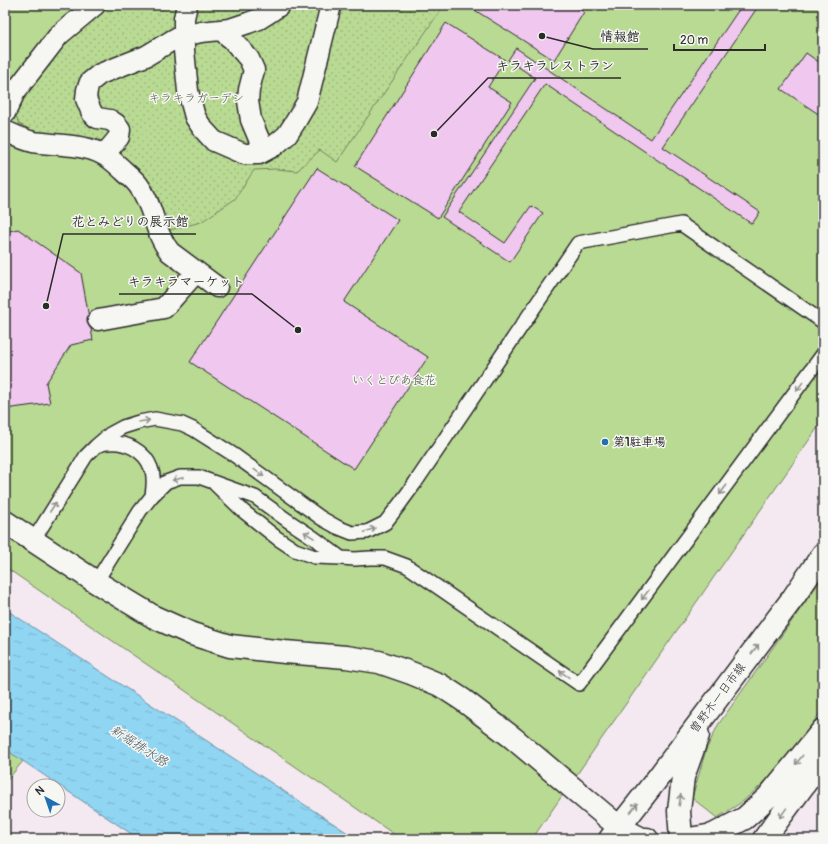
<svg xmlns="http://www.w3.org/2000/svg" width="828" height="844" viewBox="0 0 828 844" font-family="Pangolin,'Klee One',sans-serif">
	<style>
		.green { fill: #b9da93; stroke: #72825f }
		.garden { fill: url(#garden-dots); stroke: #72825f }
		.water { fill: url(#water-ripples); stroke: #6891a2 }
		.building { fill: #f0c7ef; stroke: #2b2b2b }
		.lines { fill: none; stroke-linecap: round; stroke-linejoin: round }
		.service-casing { stroke: #2b2b2b; stroke-width: 16 }
		.pedestrian-casing { stroke: #2b2b2b; stroke-width: 23 }
		.minor-casing { stroke: #2b2b2b; stroke-width: 25 }
		.secondary-casing { stroke: #2b2b2b; stroke-width: 25 }
		.service { stroke: #f6f6f2; stroke-width: 13 }
		.pedestrian { stroke: #f6f6f2; stroke-width: 20 }
		.minor { stroke: #f6f6f2; stroke-width: 22 }
		.secondary { stroke: #f6f6f2; stroke-width: 22 }
		.oneway { stroke: #90908e }
		.poi-dot { fill: #1f6fb2; stroke: #f6f6f2; stroke-width: 1.5 }
		.labels { text-anchor: middle; dominant-baseline: central; stroke-width: 3; stroke-linejoin: round; paint-order: stroke }
		.park-label { font-size: 12px; fill: #4e5745; stroke: #f6f6f2 }
		.poi-label { font-size: 12px; font-weight: bold; fill: #2b2b2b; stroke: #f6f6f2; text-anchor: start }
		.street-label { font-size: 12px; fill: #2b2b2b; stroke: #f6f6f2 }
		.water-label { font-size: 13px; font-style: italic; fill: #44565d; stroke: #f6f6f2 }
		.leader { fill: none; stroke: #2b2b2b; stroke-width: 1.5 }
		.callout-dot { fill: #2b2b2b; stroke: #f6f6f2; stroke-width: 1.5 }
		.callout-label { font-size: 13px; text-anchor: middle; font-weight: bold; fill: #2b2b2b; stroke: #f6f6f2; stroke-width: 3; stroke-linejoin: round; paint-order: stroke }
	</style>
	<defs>
		<pattern id="garden-dots" width="8" height="8" patternUnits="userSpaceOnUse"><rect width="8" height="8" fill="#b9da93"/><path d="M2 2h.1M6 6h.1" fill="none" stroke="#9fbb7f" stroke-width="1.8" stroke-linecap="round"/></pattern>
		<pattern id="water-ripples" width="26" height="14" patternUnits="userSpaceOnUse"><rect width="26" height="14" fill="#90d5f2"/><path d="M2 4q2-2 4 0t4 0M15 11q2-2 4 0t4 0" fill="none" stroke="#7cb7d0"/></pattern>
	</defs>
	<rect width="100%" height="100%" fill="#f4e8f1"/>
	<filter id="ink" filterUnits="userSpaceOnUse"><feTurbulence type="fractalNoise" baseFrequency=".025" numOctaves="2"/><feDisplacementMap in="SourceGraphic" scale="8" xChannelSelector="R" yChannelSelector="G"/><feConvolveMatrix kernelMatrix="1 2 1 2 8 2 1 2 1" color-interpolation-filters="sRGB"/></filter>
	<g filter="url(#ink)">
		<path class="green" d="M 5,5 L 823,5 L 823,420 L 532,839 L 401,839 L 5,567 Z
			M 823,577 L 823,709 L 802,738 L 786,758 L 767,780 L 742,802 L 717,818 L 692,798 L 706,750 L 718,725 Z
			M 5,749 L 23,761 L 5,783 Z"/>
		<path class="garden" d="M 110,5 L 444,5 L 337,162 L 320,150 L 297,171 L 276,169 L 254,170 L 235,199 L 201,222 L 162,232 L 143,184 L 124,156 L 106,142 L 93,138 L 65,138 L 40,134 L 19,124 L 14,110 L 59,48 Z"/>
		<path class="water" d="M 5,609 L 357,839 L 139,839 L 5,749 Z"/>
		<path class="building" d="M 475,5 L 573,5 L 584,12 L 554,60 L 473,9 Z
			M 742,5 L 759,5 L 663,147 L 760,212 L 752,224 L 545,84 L 459,212 L 505,243 L 531,206 L 543,213 L 510,262 L 442,217 L 535,78 L 508,60 L 516,48 L 651,139 Z
			M 446,23 L 505,60 L 488,87 L 512,102 L 438,218 L 355,166 Z
			M 806,53 L 823,65 L 823,117 L 781,89 Z
			M 317,168 L 398,220 L 344,302 L 428,357 L 354,469 L 190,362 Z
			M 18,229 L 81,273 L 93,340 L 71,345 L 46,383 L 50,403 L 5,409 L 5,232 Z"/>
		<g class="lines">
			<g class="service-casing">
				<path id="service" d="M 96,446 C 100,445 104,443 108,443 C 126,441 145,451 151,468 C 155,477 153,487 152,496
					M 215,484 L 243,511 L 277,538 L 295,550 L 315,557 L 341,558 L 355,559 L 370,558 L 385,558 L 407,566 L 579,684 L 823,354
					M 33,541 L 86,456 L 96,446 L 110,434 L 123,427 L 139,422 L 155,419 L 182,424 L 193,429 L 234,455 L 321,518 L 337,527 L 352,533 L 367,532 L 385,523 L 399,505 L 415,483 L 578,243 L 681,224 L 823,322
					M 96,582 L 140,511 L 152,496 L 166,482 L 180,477 L 199,477 L 255,497 L 287,520 L 314,538 L 341,558"/>
			</g>
			<g class="pedestrian-casing">
				<path id="pedestrian" d="M 187,5 L 184,18 L 184,50 L 188,91 L 195,117 L 203,129 L 214,141 L 244,154 L 259,154 L 274,146 L 287,135 L 296,121 L 307,102 L 331,5
					M 221,30 L 228,36 L 232,39 L 249,59 L 254,70 L 249,90 L 248,101 L 251,120 L 264,151
					M 5,113 L 15,92 L 59,35 L 95,5
					M 5,131 C 14,135 24,140 33,142 C 54,145 84,144 102,154 C 111,158 117,165 124,171 C 129,176 135,180 139,186 C 154,206 154,233 170,252 L 217,287
					M 104,155 L 119,137 L 120,129 L 116,124 L 110,120 L 97,118 L 92,113 L 86,99 L 87,90 L 90,82 L 100,74 L 146,56 L 176,38 L 183,36 L 201,32 L 230,29 L 248,23 L 259,19 L 270,12 L 280,5
					M 98,320 L 164,308 L 196,272"/>
			</g>
			<g class="minor-casing">
				<path id="minor" d="M 5,522 L 96,582 L 154,617 L 192,634 L 230,646 L 285,652 L 346,657 L 379,662 L 411,673 L 440,685 L 463,700 L 513,738 L 619,827"/>
			</g>
			<g class="secondary-casing">
				<path id="secondary" d="M 619,827 L 642,839 L 647,839
					M 610,839 L 657,779 L 793,598 L 823,554
					M 681,839 L 679,811 L 683,777 L 698,735
					M 689,839 L 713,835 L 745,818 L 768,797 L 823,730
					M 764,839 L 823,759"/>
			</g>
			<use href="#service" class="service"/>
			<use href="#pedestrian" class="pedestrian"/>
			<use href="#minor" class="minor"/>
			<use href="#secondary" class="secondary"/>
		</g>
		<defs><path id="oneway-shaft" d="M-6 0H5M1.5-3L5.5 0L1.5 3" fill="none" stroke-width="1.6" stroke-linecap="round" stroke-linejoin="round"/></defs>
		<g class="oneway">
			<use href="#oneway-shaft" transform="translate(800 386) rotate(126)"/>
			<use href="#oneway-shaft" transform="translate(144 421) rotate(-9)"/>
			<use href="#oneway-shaft" transform="translate(259 473) rotate(36)"/>
			<use href="#oneway-shaft" transform="translate(178 479) rotate(166)"/>
			<use href="#oneway-shaft" transform="translate(723 490) rotate(127)"/>
			<use href="#oneway-shaft" transform="translate(53 507) rotate(-57)"/>
			<use href="#oneway-shaft" transform="translate(370 530) rotate(-22)"/>
			<use href="#oneway-shaft" transform="translate(309 535) rotate(-148)"/>
			<use href="#oneway-shaft" transform="translate(645 595) rotate(127)"/>
			<use href="#oneway-shaft" transform="translate(755 649) rotate(-53)"/>
			<use href="#oneway-shaft" transform="translate(564 674) rotate(-145)"/>
			<use href="#oneway-shaft" transform="translate(799 760) rotate(129)"/>
			<use href="#oneway-shaft" transform="translate(680 800) rotate(-82)"/>
			<use href="#oneway-shaft" transform="translate(634 808) rotate(-52)"/>
			<use href="#oneway-shaft" transform="translate(783 813) rotate(126)"/>
		</g>
	</g>
	<circle class="poi-dot" cx="605" cy="442" r="4"/>
	<g class="labels">
		<g class="park-label">
			<text x="196" y="98">キラキラガーデン</text>
			<text x="394" y="380">いくとぴあ食花</text>
		</g>
		<g class="poi-label">
			<text x="613" y="442">第1駐車場</text>
		</g>
		<g class="street-label">
			<text transform="translate(718 698) rotate(-53)">曽野木一日市線</text>
		</g>
		<g class="water-label">
			<text transform="translate(139 746) rotate(33)">新堀排水路</text>
		</g>
	</g>
	<path class="leader" d="M542 36L593 49H648M434 134L488 78H621M46 306L63 234H196M298 330L252 294H119"/>
	<g class="callout-dot">
		<circle cx="542" cy="36" r="4"/>
		<circle cx="434" cy="134" r="4"/>
		<circle cx="46" cy="306" r="4"/>
		<circle cx="298" cy="330" r="4"/>
	</g>
	<g class="callout-label">
		<text x="620" y="41">情報館</text>
		<text x="555" y="70">キラキラレストラン</text>
		<text x="130" y="226">花とみどりの展示館</text>
		<text x="186" y="286">キラキラマーケット</text>
	</g>
	<rect width="828" height="844" fill="none" stroke="#f6f6f2" stroke-width="20"/>
	<rect x="10" y="10" width="808" height="824" fill="none" stroke="#2b2b2b" stroke-width="1.5" filter="url(#ink)"/>
	<g transform="translate(46 798) rotate(320)"><circle r="19" fill="#f6f6f2" stroke="#a5a5a2"/>
	<path d="M0-3L7 15L0 10L-7 15Z" fill="#1f6fb2"/>
	<text y="-6" font-size="11" font-weight="bold" text-anchor="middle" fill="#2b2b2b">N</text>
	</g>
	<path d="M674 44v6h91v-6" fill="none" stroke="#2b2b2b" stroke-width="2"/>
	<text x="680" y="44" font-size="12" fill="#2b2b2b" stroke="#f6f6f2" stroke-width="3" paint-order="stroke">20 m</text>
</svg>
